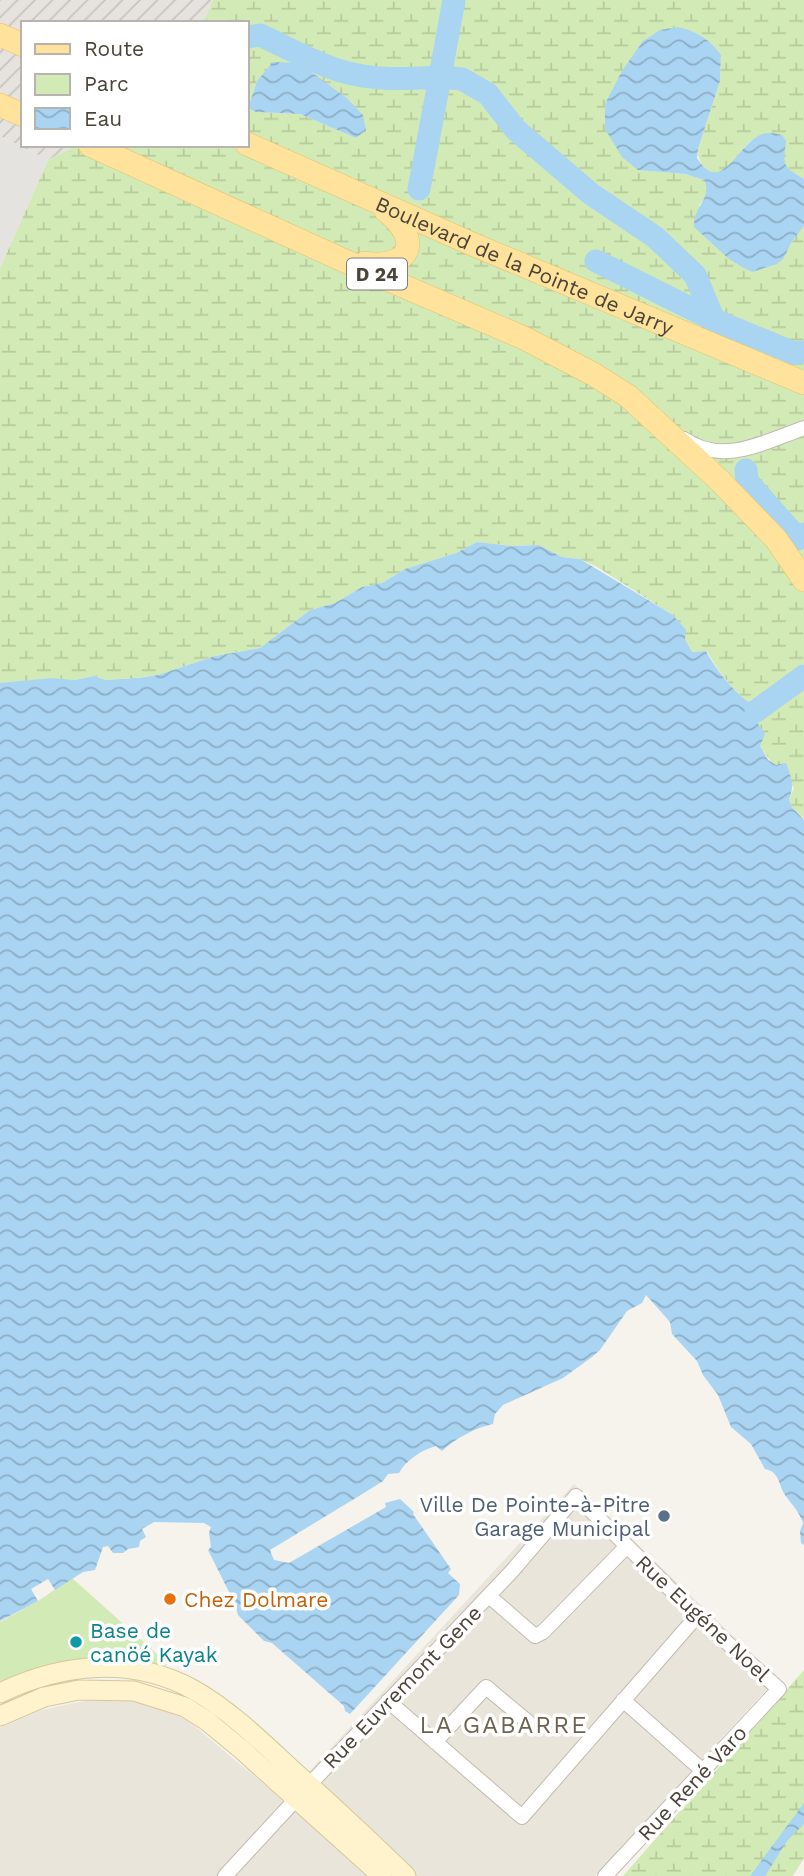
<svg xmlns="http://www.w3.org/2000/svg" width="804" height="1876" viewBox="0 0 804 1876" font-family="'Work Sans',sans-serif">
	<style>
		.residential { fill: #eae5da }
		.industrial { fill: url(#industrial-furrows) }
		.green { fill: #d2eab5 }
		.wetland { fill: url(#wetland-marsh); fill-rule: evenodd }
		.parking { fill: #e5e3e0 }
		.water { fill: url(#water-waves) }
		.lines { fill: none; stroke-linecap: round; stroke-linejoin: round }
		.river { stroke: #a9d4f2; stroke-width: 23 }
		.street-casing { stroke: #c2bbae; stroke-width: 16 }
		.secondary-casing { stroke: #d6c79b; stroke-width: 21 }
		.primary-casing { stroke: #e6c16a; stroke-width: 24 }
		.street { stroke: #fff; stroke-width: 14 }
		.secondary { stroke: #fff3cd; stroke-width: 19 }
		.primary { stroke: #ffe39c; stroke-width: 23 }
		.service-dot { fill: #5c6f8a; stroke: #fff; stroke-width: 2.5 }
		.food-dot { fill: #e8710a; stroke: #fff; stroke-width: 2.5 }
		.culture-dot { fill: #0f9aa8; stroke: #fff; stroke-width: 2.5 }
		.labels { text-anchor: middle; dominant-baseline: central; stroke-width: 7; stroke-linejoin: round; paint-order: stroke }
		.shield { fill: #fff; stroke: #817c74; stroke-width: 2 }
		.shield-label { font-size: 19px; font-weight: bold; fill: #4b4439 }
		.street-label { font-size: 21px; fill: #4b4439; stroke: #fff }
		.service-label { font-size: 21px; fill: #4e5e75; stroke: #fff; text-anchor: end }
		.food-label { font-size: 21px; fill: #c56008; stroke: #fff; text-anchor: start }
		.culture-label { font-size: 21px; fill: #0d838f; stroke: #fff; text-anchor: start }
		.quarter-label { font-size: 24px; letter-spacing: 2px; fill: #6e6250; stroke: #fff }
	</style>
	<defs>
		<pattern id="industrial-furrows" width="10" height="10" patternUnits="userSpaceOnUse" patternTransform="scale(1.75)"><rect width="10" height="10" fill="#e6e2dd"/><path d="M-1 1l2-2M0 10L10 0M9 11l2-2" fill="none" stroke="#c7c3be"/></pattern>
		<pattern id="wetland-marsh" width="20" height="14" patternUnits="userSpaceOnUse" patternTransform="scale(1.75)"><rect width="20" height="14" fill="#d2eab5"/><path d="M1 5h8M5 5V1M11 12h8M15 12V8" fill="none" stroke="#b6ca9c"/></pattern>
		<pattern id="water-waves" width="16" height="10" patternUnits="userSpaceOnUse" patternTransform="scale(1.75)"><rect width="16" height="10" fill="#a9d4f2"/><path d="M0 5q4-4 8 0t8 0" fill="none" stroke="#8caec5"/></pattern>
	</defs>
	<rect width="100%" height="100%" fill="#f6f3ec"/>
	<path class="residential" d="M 574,1484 L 777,1678 L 595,1876 L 0,1876 L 0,1728 L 42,1710 L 74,1703 L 104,1698 L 133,1699 L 156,1706 L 187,1720 L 283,1800 Z"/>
	<path class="industrial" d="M 0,0 L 213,0 L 203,23 L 23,23 L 23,145 L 78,145 L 48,160 L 0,136 Z"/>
	<path class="green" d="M 72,1578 L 168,1664 L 162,1667 L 0,1686 L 0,1622 L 38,1601 Z"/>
	<path class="wetland" d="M 213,0 L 804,0 L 804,179 L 788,170 L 785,165 L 771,133 C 742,136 740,162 722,171 C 708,178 697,162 698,149 L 720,81 L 721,55 L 638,170 L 685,174 L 704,180 C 709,190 707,196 699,205 L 729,259 L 752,272 L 784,258 L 791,243 L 804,226 L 804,819 L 791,806 L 789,799 L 794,788 C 782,773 769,762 760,746 L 764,734 L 757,722 L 753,704 C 738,698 715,667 707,651 L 692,652 L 673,615 L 597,567 L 580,559 L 562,557 L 537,545 L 512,546 L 477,542 L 456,553 L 405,569 L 382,583 L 362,587 L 335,603 L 310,610 L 260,648 L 215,656 L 158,675 L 137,678 L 106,680 L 94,676 L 75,680 L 53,678 L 0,684 L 0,268 L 48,160 L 78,145 L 247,145 L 247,23 L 203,23 ZM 299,63 L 347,98 L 363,115 L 356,138 L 300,114 L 256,112 L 248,108 L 257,81 Z
		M 804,1670 L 804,1858 L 793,1876 L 623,1876 Z"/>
	<path class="parking" d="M 0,136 L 48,160 L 0,268 Z"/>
	<path class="water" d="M 678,27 C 697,31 710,40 721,55 L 720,81 L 698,149 L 697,158 C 721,197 737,145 760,135 C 766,132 775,133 782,135 L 786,141 C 783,166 782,166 804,179 L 804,226 L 791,243 L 784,258 L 777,264 L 752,272 L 742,267 L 729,259 L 694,227 C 692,208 713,198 704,180 L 685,174 L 638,170 L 622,157 L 605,129 L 605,104 L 622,71 L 643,41 L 660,30 Z
		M 273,62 L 299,63 L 347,98 L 363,115 L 366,130 L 356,138 L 300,114 L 256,112 L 248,108 L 257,81 Z
		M 477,542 L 512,546 L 538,545 L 562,557 L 580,559 L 673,615 L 686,630 L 685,639 L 692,652 L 706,651 C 714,667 738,698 753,704 L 757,722 L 765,734 L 760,746 L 768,760 L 776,765 L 786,763 C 791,777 795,785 789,799 L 791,806 L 804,820 L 804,1545 L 801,1543 L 800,1531 L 803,1523 C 799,1511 792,1505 785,1495 C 778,1484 780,1472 765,1469 L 751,1444 L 731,1427 L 718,1395 L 703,1375 L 697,1361 L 672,1334 L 670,1322 L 646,1295 L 642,1303 L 627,1311 L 600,1350 L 592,1357 L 563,1378 L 503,1405 L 495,1414 L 493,1424 C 475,1428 456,1438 442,1451 L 436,1446 C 422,1450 406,1460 399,1473 L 388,1474 L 383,1481 L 364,1493 L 270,1550 L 274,1560 L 289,1563 L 386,1507 L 385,1503 L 400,1499 L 414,1512 L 413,1514 L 451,1569 L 448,1573 L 460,1584 L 459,1595 L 350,1714 L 345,1711 L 344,1706 L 272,1643 L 264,1641 L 238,1615 L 235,1604 L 208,1550 L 211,1547 L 209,1533 L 211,1527 L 204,1523 L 154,1522 L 142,1529 L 146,1537 L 140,1541 L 139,1547 L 128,1549 L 123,1553 L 113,1553 L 108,1546 L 103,1547 L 95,1570 L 83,1572 L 55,1590 L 48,1579 L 31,1589 L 38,1601 L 0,1621 L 0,683 L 53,678 L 75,680 L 94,676 L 106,680 L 138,678 L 158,675 L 215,656 L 260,648 L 310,610 L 335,603 L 362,587 L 382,583 L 405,569 L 456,553 Z
		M 804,1803 L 804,1824 L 787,1841 L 765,1876 L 750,1876 Z"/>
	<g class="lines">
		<path class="river" d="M 247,37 L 260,35 C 286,47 314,63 341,71 C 374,81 406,79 440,77 L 454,0
			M 419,189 L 440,77 L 462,79 L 488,94 L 515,129 L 591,194 L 655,237 L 695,275 L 714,320
			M 596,261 L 714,320 L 794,353 L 804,352
			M 746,470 L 747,481 L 798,539 L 804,534
			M 756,711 L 804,676"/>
		<g class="street-casing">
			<path id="street" d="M 684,439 C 723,466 764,442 804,428
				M 489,1596 L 535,1636 L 543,1632 L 627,1546 L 697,1616 L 779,1689 L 605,1876
				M 623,1700 L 703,1771
				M 388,1701 L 522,1817 L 697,1616
				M 435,1742 L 486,1687 L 528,1722
				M 225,1876 L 309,1785 L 513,1570 L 576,1496 L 627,1546"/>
		</g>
		<g class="secondary-casing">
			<path id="secondary" d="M 0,1693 C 62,1663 132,1656 194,1690 C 229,1710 260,1740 289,1767 C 329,1803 368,1839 406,1876
				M 0,1716 L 44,1697 L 79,1690 L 134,1691 L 185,1707 L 207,1721 L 241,1749 L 382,1876"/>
		</g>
		<g class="primary-casing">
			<g id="primary">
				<path d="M 0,35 L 23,45"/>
				<path d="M 0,105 L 23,115"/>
				<path id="s1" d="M 247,144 L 472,244 L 804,383"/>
				<path d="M 90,145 L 345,261 L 524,338 L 593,374 L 628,396 L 720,481 L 776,539 L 804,580"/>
				<path d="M 365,263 C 412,270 422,239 386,211"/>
			</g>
		</g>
		<use href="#street" class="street"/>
		<use href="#secondary" class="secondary"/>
		<use href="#primary" class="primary"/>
	</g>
	<circle class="service-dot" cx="664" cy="1516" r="7"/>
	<circle class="food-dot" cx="170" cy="1599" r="7"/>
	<circle class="culture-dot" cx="76" cy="1642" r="7"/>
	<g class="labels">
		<rect class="shield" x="347" y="258.5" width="60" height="31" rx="5"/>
		<g class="shield-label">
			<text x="377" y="274">D 24</text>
		</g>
		<g class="street-label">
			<text stroke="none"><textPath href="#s1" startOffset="303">Boulevard de la Pointe de Jarry</textPath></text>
			<text transform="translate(703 1618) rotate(43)">Rue Eugéne Noel</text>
			<text transform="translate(402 1687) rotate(-46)">Rue Euvremont Gene</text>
			<text transform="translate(692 1783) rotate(-47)">Rue René Varo</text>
		</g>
		<g class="service-label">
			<text x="650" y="1504">Ville De Pointe-à-Pitre<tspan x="650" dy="24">Garage Municipal</tspan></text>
		</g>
		<g class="food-label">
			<text x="184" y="1599">Chez Dolmare</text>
		</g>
		<g class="culture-label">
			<text x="90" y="1630">Base de<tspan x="90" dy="24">canöé Kayak</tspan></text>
		</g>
		<g class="quarter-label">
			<text x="504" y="1725">LA GABARRE</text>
		</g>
	</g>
	<rect x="21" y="21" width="228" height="126" fill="#ffffff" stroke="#b7b4b0" stroke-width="2"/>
	<rect x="35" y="44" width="35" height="10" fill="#ffe39c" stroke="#b7b4b0" stroke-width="2"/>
	<text x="84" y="56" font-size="21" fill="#4b4439">Route</text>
	<rect x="35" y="74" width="35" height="21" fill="#d2eab5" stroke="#b7b4b0" stroke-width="2"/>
	<text x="84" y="91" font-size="21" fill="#4b4439">Parc</text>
	<rect x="35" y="108" width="35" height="21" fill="url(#water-waves)" stroke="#b7b4b0" stroke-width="2"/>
	<text x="84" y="126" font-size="21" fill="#4b4439">Eau</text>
</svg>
